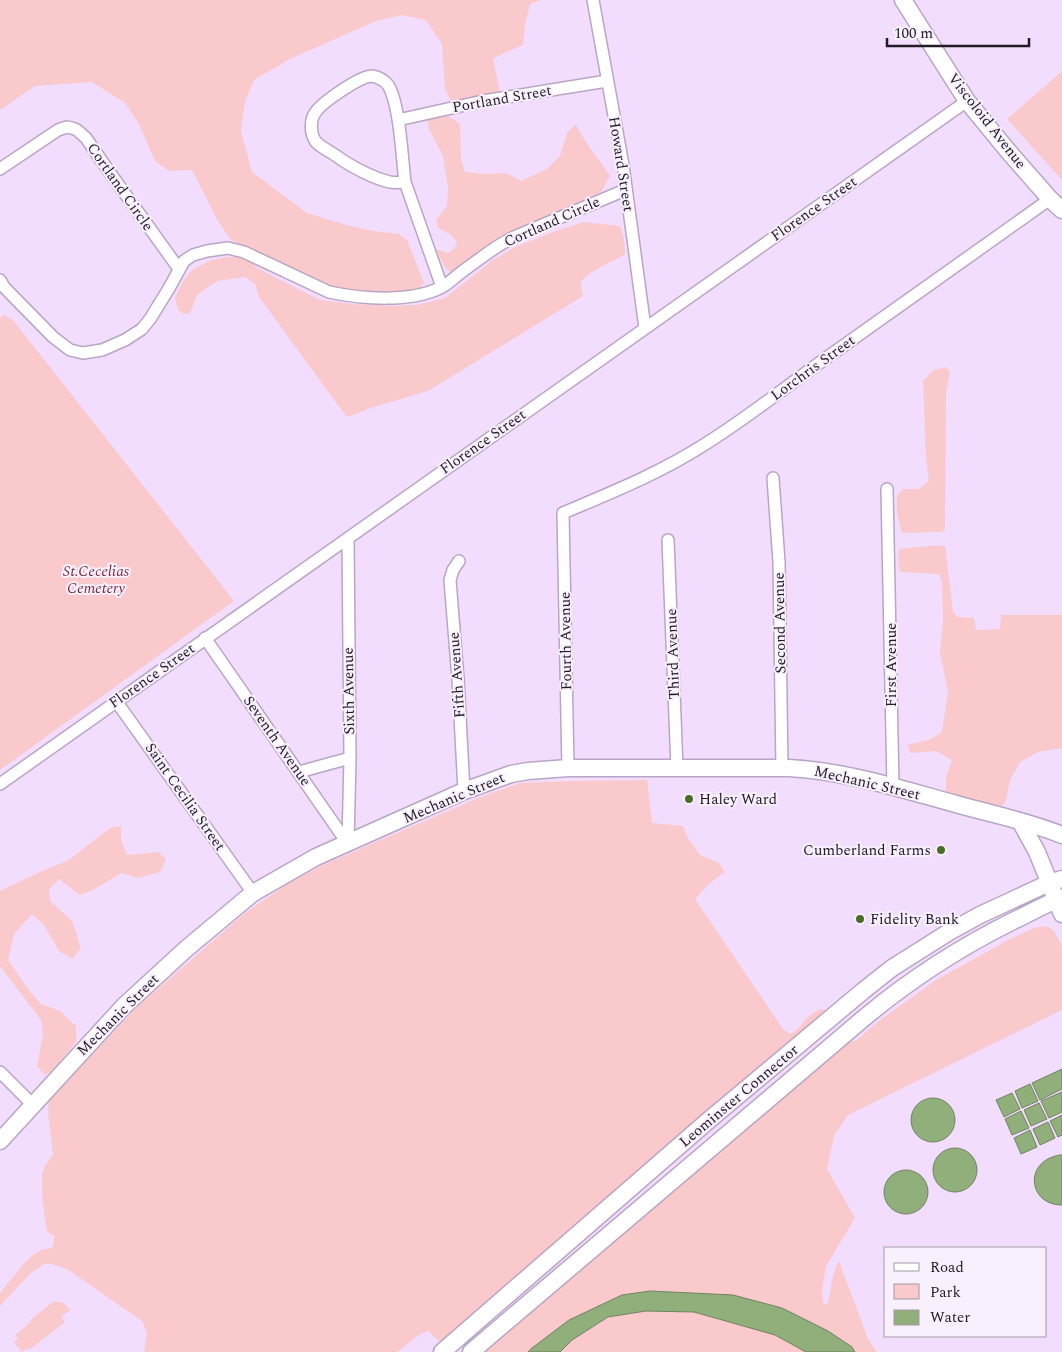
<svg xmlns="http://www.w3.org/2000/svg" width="1062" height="1352" viewBox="0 0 1062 1352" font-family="Spectral,serif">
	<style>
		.green { fill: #f9c9cc }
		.water { fill: #90af7a; stroke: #6f8361 }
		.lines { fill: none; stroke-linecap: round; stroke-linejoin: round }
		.street-casing { stroke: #b9a5c5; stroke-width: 14 }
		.secondary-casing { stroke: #b9a5c5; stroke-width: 19 }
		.street { stroke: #fff; stroke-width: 11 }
		.secondary { stroke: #fff; stroke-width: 16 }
		.poi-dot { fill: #486d27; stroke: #f8f0fd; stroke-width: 2 }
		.labels { text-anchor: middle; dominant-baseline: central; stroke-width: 4; stroke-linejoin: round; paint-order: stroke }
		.street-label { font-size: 15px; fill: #221b26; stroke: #f8f0fd }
		.park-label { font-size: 15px; font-style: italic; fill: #7b2b39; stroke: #f8f0fd }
		.poi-label { font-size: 15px; fill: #221b26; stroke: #f8f0fd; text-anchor: start }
	</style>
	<rect width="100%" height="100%" fill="#f2ddfe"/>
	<path class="green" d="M 0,0 L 541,0 L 530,4 L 525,25 L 523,45 L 504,53 L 493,59 L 500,92 L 451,101 L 445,89 L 442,44 L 426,20 L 402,15 L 376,21 L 290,59 L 254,80 L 245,102 L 241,131 L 252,172 L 307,213 L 350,226 L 374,231 L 399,234 L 407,240 L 424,283 L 419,290 L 409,292 L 359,293 L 336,288 L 307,276 L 231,240 L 218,221 L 192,170 L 169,171 L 155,161 L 139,124 L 125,103 L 92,82 L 35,86 L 0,110 Z
		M 1062,71 L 1062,180 L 1007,119 Z
		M 445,114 L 460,124 L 461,159 L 465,172 L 485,174 L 506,173 L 521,181 L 547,169 L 560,156 L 567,133 L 576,124 C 584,143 599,158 610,176 L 601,192 L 506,235 L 454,274 C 444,270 440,258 436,249 L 448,253 L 454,249 L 457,242 L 451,235 L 438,228 L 436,220 L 447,206 L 448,188 L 443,156 L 429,129 L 427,119 Z
		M 584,222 L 620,226 L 624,238 L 625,254 C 612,263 589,270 580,283 L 583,296 L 428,391 L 370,408 L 351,416 L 346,416 L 259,297 L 255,284 L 245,277 L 217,281 L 197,295 L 190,313 L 184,314 L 178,310 L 175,298 L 183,281 L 192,270 L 209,261 L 226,257 L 243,257 L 259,269 L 320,300 L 353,304 L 393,306 L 417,305 L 445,298 L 493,260 L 515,247 L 550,233 Z
		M 4,315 L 13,320 L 234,601 L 0,770 L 0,318 Z
		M 946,367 L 950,372 L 946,393 L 945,530 L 941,532 L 902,533 L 897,514 L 897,495 L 904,489 L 919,489 L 929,481 L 926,457 L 923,381 L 934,370 Z
		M 930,546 L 945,546 L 953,611 L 957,617 L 974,618 L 976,630 L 1000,629 L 1001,615 L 1062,615 L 1062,748 L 1038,752 L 1020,762 L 1010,780 L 1006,800 L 1002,806 L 952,796 L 946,791 L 946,777 L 952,760 L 936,751 L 911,753 L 907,745 L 929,740 L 942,732 L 948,692 L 940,652 L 943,621 L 942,582 L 939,574 L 900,572 L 898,561 L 899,549 Z
		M 647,780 L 652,823 L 683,826 L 688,838 L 700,855 L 719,863 L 725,872 L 711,882 L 695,899 L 783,1029 L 790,1034 C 804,1027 805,1014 822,1009 L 827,1011 L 464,1325 L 441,1342 L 434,1337 L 429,1331 L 420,1334 L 397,1352 L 144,1352 L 147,1333 L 142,1321 L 67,1269 L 51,1264 L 44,1264 L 31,1273 L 0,1306 L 0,1293 L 25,1262 L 33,1255 L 41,1250 L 52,1248 L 55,1236 L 49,1233 L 46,1228 L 42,1194 L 42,1174 L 45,1166 L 53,1154 L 48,1112 L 49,1101 L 137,1007 L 245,913 L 286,885 L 325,864 L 478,798 L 520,783 L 572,781 Z
		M 121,826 L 121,840 L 127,855 L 158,852 L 166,859 L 160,872 L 138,878 L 122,873 L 93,890 L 80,895 L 59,879 L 49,889 L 50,901 L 72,921 L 81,948 L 72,959 L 59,951 L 44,925 L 32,914 L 14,934 L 8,960 L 28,989 L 41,1004 L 60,1011 L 76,1026 L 76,1042 L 52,1071 L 45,1075 L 37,1066 L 43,1034 L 41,1020 L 0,966 L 0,891 L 40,872 L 69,860 L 110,828 Z
		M 1047,926 L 1054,931 L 1062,945 L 1062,1010 L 848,1115 L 834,1136 L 827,1169 L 855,1218 L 826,1266 L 822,1292 L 823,1303 L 827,1305 C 832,1290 831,1274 839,1261 L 868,1339 L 877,1352 L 855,1352 L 852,1347 L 782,1308 L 733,1295 L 650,1291 L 622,1295 L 569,1320 L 532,1348 L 528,1352 L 483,1352 L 839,1049 L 847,1043 L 857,1040 L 876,1023 L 936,980 L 1012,938 L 1034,928 Z
		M 54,1301 L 64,1303 L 70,1310 L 61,1317 L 65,1322 L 29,1350 L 28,1348 L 22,1352 L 14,1342 L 18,1339 L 15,1335 L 31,1322 L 30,1320 Z
		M 646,1311 L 694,1312 L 742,1326 L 772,1327 L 809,1352 L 560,1352 L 572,1340 L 609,1317 Z"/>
	<path class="water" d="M 1062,1069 L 1062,1089 L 1040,1100 L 1032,1083 Z
		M 1030,1084 L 1038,1101 L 1022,1108 L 1015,1091 Z
		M 1062,1092 L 1062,1112 L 1049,1118 L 1041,1101 Z
		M 1012,1093 L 1020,1109 L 1004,1117 L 996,1100 Z
		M911 1120a22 22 0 1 1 44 0a22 22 0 1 1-44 0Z
		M 1039,1103 L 1047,1119 L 1031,1126 L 1024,1110 Z
		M 1021,1111 L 1029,1128 L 1012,1135 L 1005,1119 Z
		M 1062,1115 L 1062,1135 L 1058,1137 L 1050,1121 Z
		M 1048,1122 L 1055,1138 L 1040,1145 L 1033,1129 Z
		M 1030,1130 L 1037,1147 L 1021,1154 L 1014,1138 Z
		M933 1170a22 22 0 1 1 44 0a22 22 0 1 1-44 0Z
		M 1060,1155 L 1062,1155 L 1062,1205 C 1028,1205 1023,1161 1060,1155 Z
		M884 1192a22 22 0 1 1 44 0a22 22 0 1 1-44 0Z
		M 650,1291 L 733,1295 L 782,1308 L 828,1331 L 852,1347 L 855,1352 L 806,1352 L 775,1335 L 694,1312 L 646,1311 L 608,1317 L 572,1340 L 560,1352 L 528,1352 L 532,1348 L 569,1320 L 622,1295 Z"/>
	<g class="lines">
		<g class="street-casing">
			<path id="street" d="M 593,0 L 623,165 L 645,328
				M 398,120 L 483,101 L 607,81
				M 0,169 L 58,130 L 67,127 L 72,128 L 77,130 L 86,138 L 108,170 L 179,269
				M 405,182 C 402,159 400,104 388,85 C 384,80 378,77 372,76 C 360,76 321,103 315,113 C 310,120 310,134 316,142 C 322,148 331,152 338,157 C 350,166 375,179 390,182 C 394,183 400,182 405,182 L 442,287
				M 0,280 L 4,287 L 53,337 L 70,350 L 83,353 L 102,350 L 125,340 L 142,329 L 150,319 L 168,290 L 184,261 L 193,255 L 207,251 L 228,248 L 244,252 L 329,292 C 362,299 411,303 442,287 C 449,283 456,276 463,271 C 480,259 495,246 514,237 L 625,190
				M 773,478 L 779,562 L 782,768
				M 887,489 L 893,787
				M 348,538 L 350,758 L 348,844
				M 668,540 L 677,768
				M 459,561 L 453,570 L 450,580 L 458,679 L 464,791
				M 205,638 L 348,844
				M 116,701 L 253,893
				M 568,768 L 563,513 C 610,493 658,474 702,446 C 744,420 782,390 822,361 C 898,307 974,253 1050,199
				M 299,772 L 350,758
				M 0,784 L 967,101
				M 0,1072 L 33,1105"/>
		</g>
		<g class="secondary-casing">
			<path id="secondary" d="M 903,0 L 967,101 L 1008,151 L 1050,199 L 1062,210
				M 1020,821 L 1037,852 L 1062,914
				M 0,1141 L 124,1006 L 186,949 L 253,893 L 316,857 L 464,791 L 511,774 L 528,771 L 568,768 L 789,768 C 846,771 901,789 956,804 C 991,814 1028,821 1062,835
				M 442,1352 L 709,1120 L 863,991 L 892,968 L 949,932 L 980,915 L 1049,883 L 1062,879
				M 471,1352 L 864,1018 C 913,977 960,947 1017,919 C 1032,912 1047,903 1062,898"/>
		</g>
		<use href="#street" class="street"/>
		<use href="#secondary" class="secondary"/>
	</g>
	<g class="poi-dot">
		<circle cx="689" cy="799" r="5"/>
		<circle cx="941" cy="850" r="5"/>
		<circle cx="860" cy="919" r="5"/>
	</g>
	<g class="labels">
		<g class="street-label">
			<text transform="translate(502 99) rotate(-10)">Portland Street</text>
			<text transform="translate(987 121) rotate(52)">Viscoloid Avenue</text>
			<text transform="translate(621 164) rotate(81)">Howard Street</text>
			<text transform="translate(120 187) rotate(55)">Cortland Circle</text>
			<text transform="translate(814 209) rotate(-35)">Florence Street</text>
			<text transform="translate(552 222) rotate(-24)">Cortland Circle</text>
			<text transform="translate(813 368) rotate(-36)">Lorchris Street</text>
			<text transform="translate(483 442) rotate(-35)">Florence Street</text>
			<text transform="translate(780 623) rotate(-91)">Second Avenue</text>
			<text transform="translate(566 641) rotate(-91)">Fourth Avenue</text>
			<text transform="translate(673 654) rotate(-92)">Third Avenue</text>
			<text transform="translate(891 665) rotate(-90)">First Avenue</text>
			<text transform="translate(457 675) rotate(-94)">Fifth Avenue</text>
			<text transform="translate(152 676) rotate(-35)">Florence Street</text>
			<text transform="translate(349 691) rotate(-91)">Sixth Avenue</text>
			<text transform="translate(277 741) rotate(55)">Seventh Avenue</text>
			<text transform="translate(867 783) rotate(13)">Mechanic Street</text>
			<text transform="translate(185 797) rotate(55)">Saint Cecilia Street</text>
			<text transform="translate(454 798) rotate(-23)">Mechanic Street</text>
			<text transform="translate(118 1015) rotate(-45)">Mechanic Street</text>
			<text transform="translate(739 1096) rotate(-40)">Leominster Connector</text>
		</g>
		<g class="park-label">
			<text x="96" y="571">St.Cecelias<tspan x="96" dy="17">Cemetery</tspan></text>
		</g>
		<g class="poi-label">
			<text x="699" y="799">Haley Ward</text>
			<text x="931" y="850" text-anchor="end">Cumberland Farms</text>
			<text x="870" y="919">Fidelity Bank</text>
		</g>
	</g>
	<rect x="884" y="1247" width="162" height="90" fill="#f8f0fd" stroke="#a29ba7"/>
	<rect x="894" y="1263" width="25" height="8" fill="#ffffff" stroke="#a29ba7"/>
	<text x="930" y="1272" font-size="15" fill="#221b26">Road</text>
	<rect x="894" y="1284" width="25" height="15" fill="#f9c9cc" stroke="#a29ba7"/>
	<text x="930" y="1297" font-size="15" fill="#221b26">Park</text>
	<rect x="894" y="1310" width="25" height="15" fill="#90af7a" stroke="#a29ba7"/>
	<text x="930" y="1322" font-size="15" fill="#221b26">Water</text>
	<path d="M887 38v8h142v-8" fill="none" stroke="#221b26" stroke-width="2.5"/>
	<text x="894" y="38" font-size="15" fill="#221b26" stroke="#f8f0fd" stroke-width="4" paint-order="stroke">100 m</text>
</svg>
